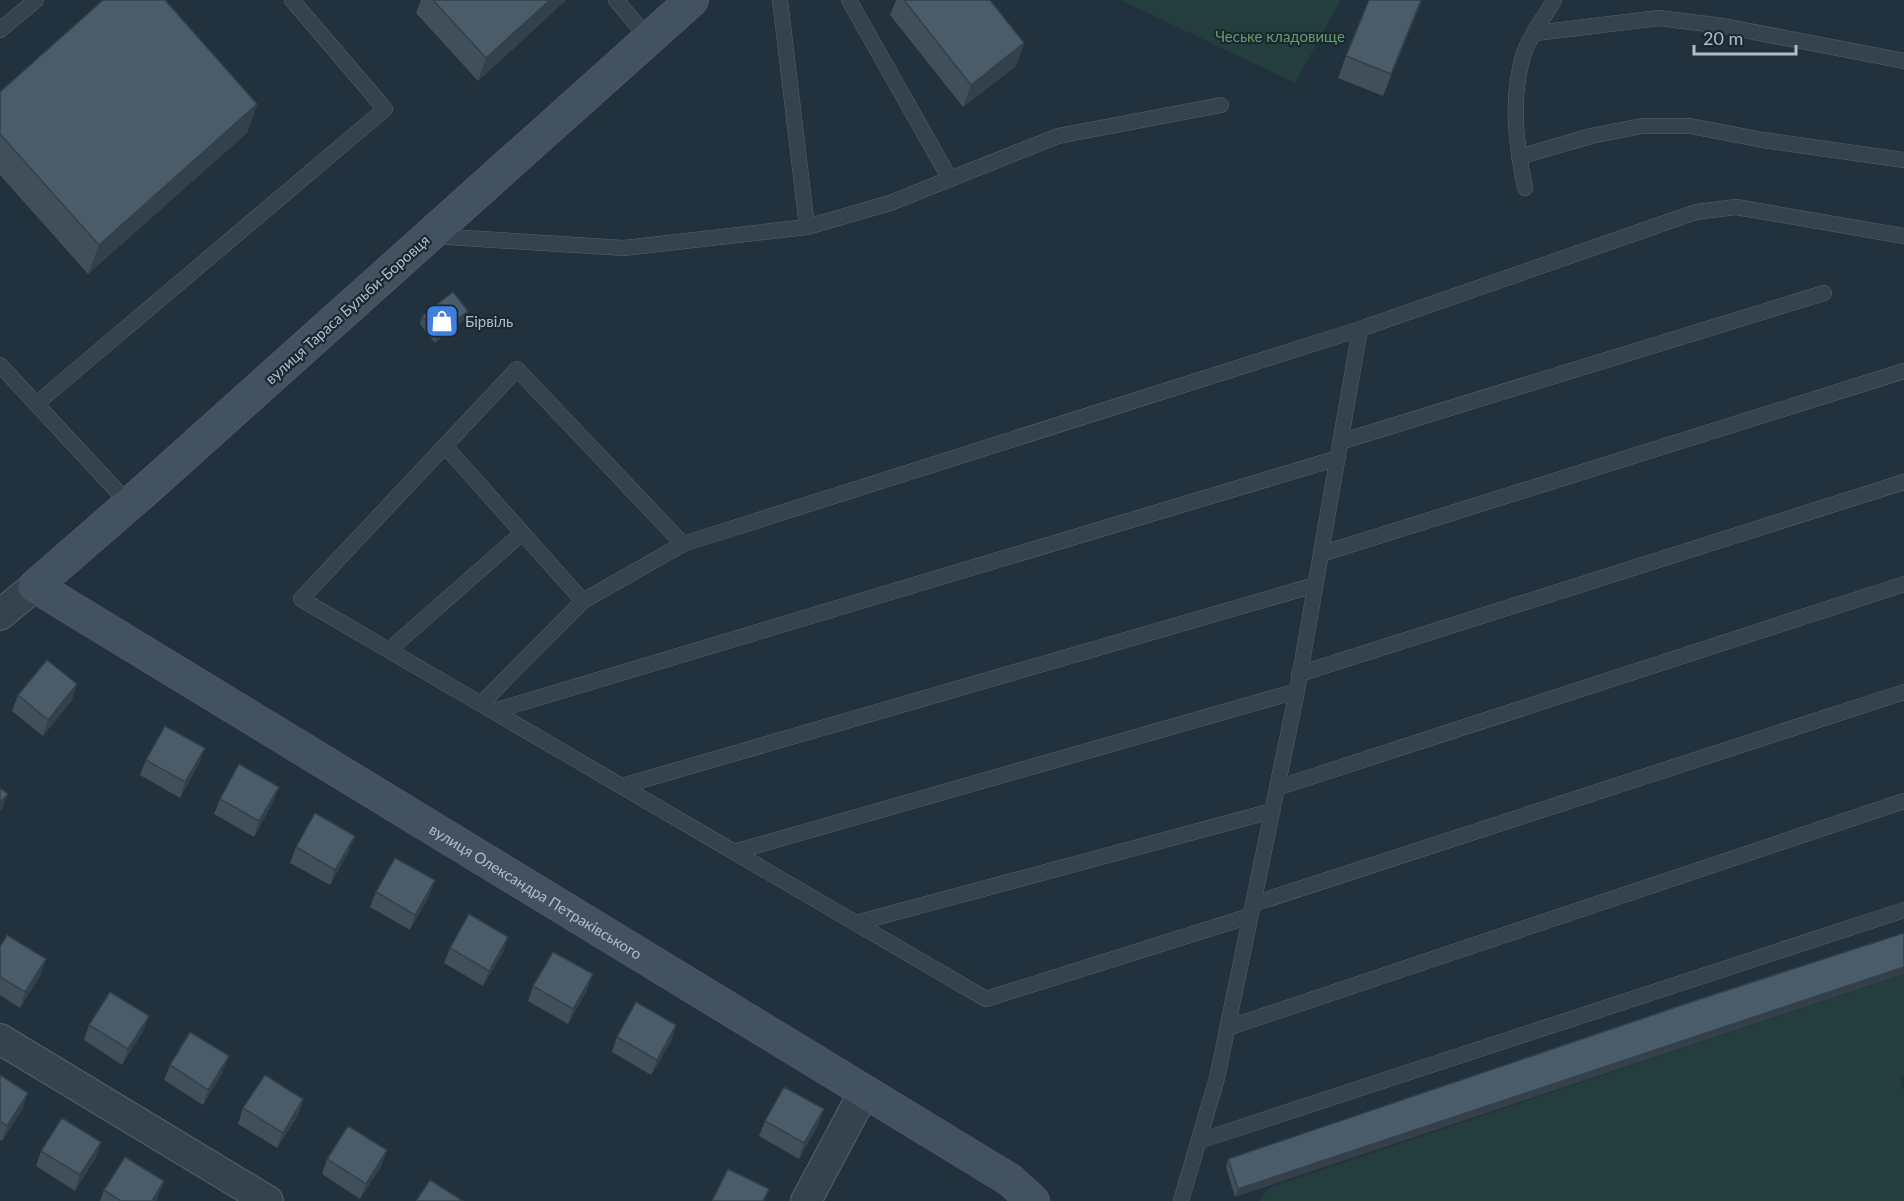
<svg xmlns="http://www.w3.org/2000/svg" width="1904" height="1201" viewBox="0 0 1904 1201" font-family="Lato,sans-serif">
	<style>
		.green { fill: #233e3d }
		.lines { fill: none; stroke-linecap: round; stroke-linejoin: round }
		.lane-casing { stroke: #53616b; stroke-width: 16 }
		.street-casing { stroke: #53616b; stroke-width: 32 }
		.secondary-casing { stroke: #53616b; stroke-width: 34 }
		.lane { stroke: #35434d; stroke-width: 15 }
		.street { stroke: #35434d; stroke-width: 30 }
		.secondary { stroke: #435260; stroke-width: 33 }
		.wall { fill: #404f5a }
		.shaded-wall { fill: #34404a }
		.building { fill: #4a5c69; stroke: #34404a; stroke-width: 1.5 }
		.labels { text-anchor: middle; dominant-baseline: central; stroke-width: 4.5; stroke-linejoin: round; paint-order: stroke }
		.park-label { font-size: 15px; fill: #669b6a; stroke: #1a2832 }
		.street-label { font-size: 15px; fill: #b1bec9; stroke: #1a2832 }
		.poi-label { font-size: 15px; fill: #b1bec9; stroke: #1a2832; text-anchor: start }
	</style>
	<rect width="100%" height="100%" fill="#21313d"/>
	<path class="green" d="M 1120,0 L 1341,0 L 1295,83 Z
		M 1904,974 L 1904,1078 L 1901,1079 L 1904,1090 L 1904,1201 L 1259,1201 L 1268,1188 Z"/>
	<g class="lines">
		<g class="lane-casing">
			<path id="lane" d="M 616,0 L 649,39
				M 780,0 L 807,227
				M 849,0 L 950,179
				M 0,30 L 36,0
				M 1536,33 L 1659,18 L 1723,26 L 1904,61
				M 1519,157 L 1591,136 L 1642,126 L 1690,126 L 1763,140 L 1904,160
				M 1525,188 C 1516,144 1510,97 1524,53 C 1530,35 1545,17 1554,0
				M 432,236 L 624,248 L 807,227 L 890,203 L 1058,136 L 1221,105
				M 1360,329 L 1696,212 L 1736,207 L 1904,236
				M 0,365 L 129,504
				M 36,404 L 385,109 L 292,0
				M 1340,442 L 1824,293
				M 445,446 L 583,601
				M 1321,554 L 1904,371
				M 389,650 L 522,533
				M 1299,674 L 1904,482
				M 481,704 L 583,601 L 683,544
				M 494,711 L 1338,458
				M 622,786 L 1315,585
				M 1277,788 L 1904,584
				M 734,852 L 1297,691
				M 1253,904 L 1904,692
				M 856,923 L 1272,811
				M 1227,1028 L 1904,801
				M 1199,1141 L 1904,910
				M 1181,1201 L 1217,1078 L 1277,788 L 1297,691 L 1360,329 L 683,544 L 517,369 L 301,599 L 986,999 L 1250,916"/>
		</g>
		<g class="street-casing">
			<path id="street" d="M 0,615 L 35,586
				M 0,1039 L 268,1201
				M 806,1201 L 864,1092"/>
		</g>
		<g class="secondary-casing">
			<g id="secondary">
				<path id="s1" d="M 692,0 L 141,494 L 35,586 L 1010,1180 L 1033,1201"/>
			</g>
		</g>
		<use href="#lane" class="lane"/>
		<use href="#street" class="street"/>
		<use href="#secondary" class="secondary"/>
	</g>
	<path class="wall" d="M 421,0 L 566,0 L 478,81 L 416,13 Z
		M 896,0 L 990,0 L 1024,43 L 1016,66 L 963,107 L 890,15 Z
		M 1369,0 L 1422,0 L 1383,96 L 1338,78 L 1346,56 Z
		M 0,92 L 257,104 L 247,133 L 88,274 L 0,175 Z
		M 468,311 L 465,319 L 435,343 L 420,324 L 422,316 Z
		M 18,695 L 72,700 L 43,736 L 12,711 Z
		M 205,748 L 199,763 L 180,798 L 140,775 L 146,760 Z
		M 220,799 L 273,802 L 254,837 L 214,814 Z
		M 296,847 L 349,851 L 330,885 L 290,863 Z
		M 435,880 L 429,896 L 410,930 L 370,907 L 376,892 Z
		M 508,937 L 503,952 L 483,986 L 444,963 L 450,948 Z
		M 0,947 L 46,959 L 41,974 L 20,1008 L 0,995 Z
		M 533,986 L 587,990 L 568,1024 L 528,1001 Z
		M 1694,1001 L 1235,1197 L 1226,1167 L 1228,1159 Z
		M 149,1016 L 143,1031 L 122,1065 L 84,1040 L 89,1025 Z
		M 676,1025 L 671,1041 L 651,1075 L 612,1052 L 617,1037 Z
		M 170,1065 L 223,1071 L 203,1105 L 164,1080 Z
		M 0,1075 L 23,1108 L 2,1141 L 0,1140 Z
		M 303,1099 L 298,1115 L 277,1148 L 238,1124 L 243,1108 Z
		M 765,1121 L 818,1125 L 799,1159 L 759,1136 Z
		M 387,1150 L 381,1166 L 360,1199 L 322,1174 L 327,1159 Z
		M 41,1151 L 96,1157 L 75,1191 L 36,1166 Z
		M 104,1190 L 158,1197 L 156,1201 L 100,1201 Z"/>
	<path class="shaded-wall" d="M 550,0 L 566,0 L 478,81 L 486,58 Z
		M 1421,0 L 1422,0 L 1383,96 L 1391,74 Z
		M 1024,43 L 1016,66 L 963,107 L 971,85 Z
		M 257,104 L 247,133 L 88,274 L 99,245 Z
		M 468,311 L 465,319 L 435,343 L 438,335 Z
		M 77,684 L 72,700 L 43,736 L 48,720 Z
		M 205,748 L 199,763 L 180,798 L 185,782 Z
		M 279,787 L 273,802 L 254,837 L 259,821 Z
		M 8,794 L 2,809 L 0,811 L 0,803 Z
		M 355,836 L 349,851 L 330,885 L 335,870 Z
		M 435,880 L 429,896 L 410,930 L 415,915 Z
		M 508,937 L 503,952 L 483,986 L 489,971 Z
		M 46,959 L 41,974 L 20,1008 L 25,992 Z
		M 1904,967 L 1904,974 L 1235,1197 L 1238,1189 Z
		M 593,974 L 587,990 L 568,1024 L 573,1009 Z
		M 149,1016 L 143,1031 L 122,1065 L 128,1049 Z
		M 676,1025 L 671,1041 L 651,1075 L 657,1060 Z
		M 229,1056 L 223,1071 L 203,1105 L 208,1090 Z
		M 28,1093 L 23,1108 L 2,1141 L 7,1126 Z
		M 303,1099 L 298,1115 L 277,1148 L 283,1133 Z
		M 824,1109 L 818,1125 L 799,1159 L 804,1143 Z
		M 101,1142 L 96,1157 L 75,1191 L 80,1175 Z
		M 387,1150 L 381,1166 L 360,1199 L 366,1184 Z
		M 164,1181 L 158,1197 L 156,1201 L 152,1201 Z"/>
	<path class="building" d="M 103,0 L 165,0 L 257,104 L 99,245 L 0,134 L 0,92 Z
		M 433,0 L 550,0 L 486,58 Z
		M 904,0 L 990,0 L 1024,43 L 971,85 Z
		M 1369,0 L 1421,0 L 1391,74 L 1346,56 Z
		M 453,292 L 468,311 L 438,335 L 422,316 Z
		M 47,660 L 77,684 L 48,720 L 18,695 Z
		M 165,726 L 205,748 L 185,782 L 146,760 Z
		M 239,764 L 279,787 L 259,821 L 220,799 Z
		M 0,788 L 8,794 L 0,803 Z
		M 315,813 L 355,836 L 335,870 L 296,847 Z
		M 395,858 L 435,880 L 415,915 L 376,892 Z
		M 469,914 L 508,937 L 489,971 L 450,948 Z
		M 1904,933 L 1904,967 L 1238,1189 L 1228,1159 L 1694,1001 Z
		M 7,935 L 46,959 L 25,992 L 0,977 L 0,947 Z
		M 553,952 L 593,974 L 573,1009 L 533,986 Z
		M 110,992 L 149,1016 L 128,1049 L 89,1025 Z
		M 636,1002 L 676,1025 L 657,1060 L 617,1037 Z
		M 190,1032 L 229,1056 L 208,1090 L 170,1065 Z
		M 0,1075 L 28,1093 L 7,1126 L 0,1121 Z
		M 265,1075 L 303,1099 L 283,1133 L 243,1108 Z
		M 784,1087 L 824,1109 L 804,1143 L 765,1121 Z
		M 62,1118 L 101,1142 L 80,1175 L 41,1151 Z
		M 348,1126 L 387,1150 L 366,1184 L 327,1159 Z
		M 125,1157 L 164,1181 L 152,1201 L 121,1201 L 104,1190 Z
		M 728,1169 L 769,1189 L 763,1201 L 712,1201 Z
		M 430,1180 L 463,1201 L 416,1201 Z"/>
	<defs>
		<g id="shop-square" transform="scale(1.725)"><rect x="-9" y="-9" width="18" height="18" rx="4" fill="#3f7fe0" stroke="#1a2832"/><path d="M-5-2.5h2.3a2.7 3.5 0 0 1 5.4 0H5L5.5 6h-11ZM-1.5-2.5h3a1.5 2.3 0 0 0-3 0Z" fill="#fff"/></g>
	</defs>
	<g fill-rule="evenodd">
		<use href="#shop-square" x="442" y="321"/>
	</g>
	<g class="labels">
		<g class="park-label">
			<text x="1280" y="36">Чеське кладовище</text>
		</g>
		<g class="street-label">
			<text transform="translate(347 309) rotate(-42)">вулиця Тараса Бульби-Боровця</text>
			<text stroke="none"><textPath href="#s1" startOffset="1467">вулиця Олександра Петраківського</textPath></text>
		</g>
		<g class="poi-label">
			<text x="465" y="321">Бірвіль</text>
		</g>
	</g>
	<path d="M1694 45v9h102v-9" fill="none" stroke="#b1bec9" stroke-width="3"/>
	<text x="1703" y="45" font-size="18" fill="#b1bec9" stroke="#1a2832" stroke-width="4.5" paint-order="stroke">20 m</text>
</svg>
